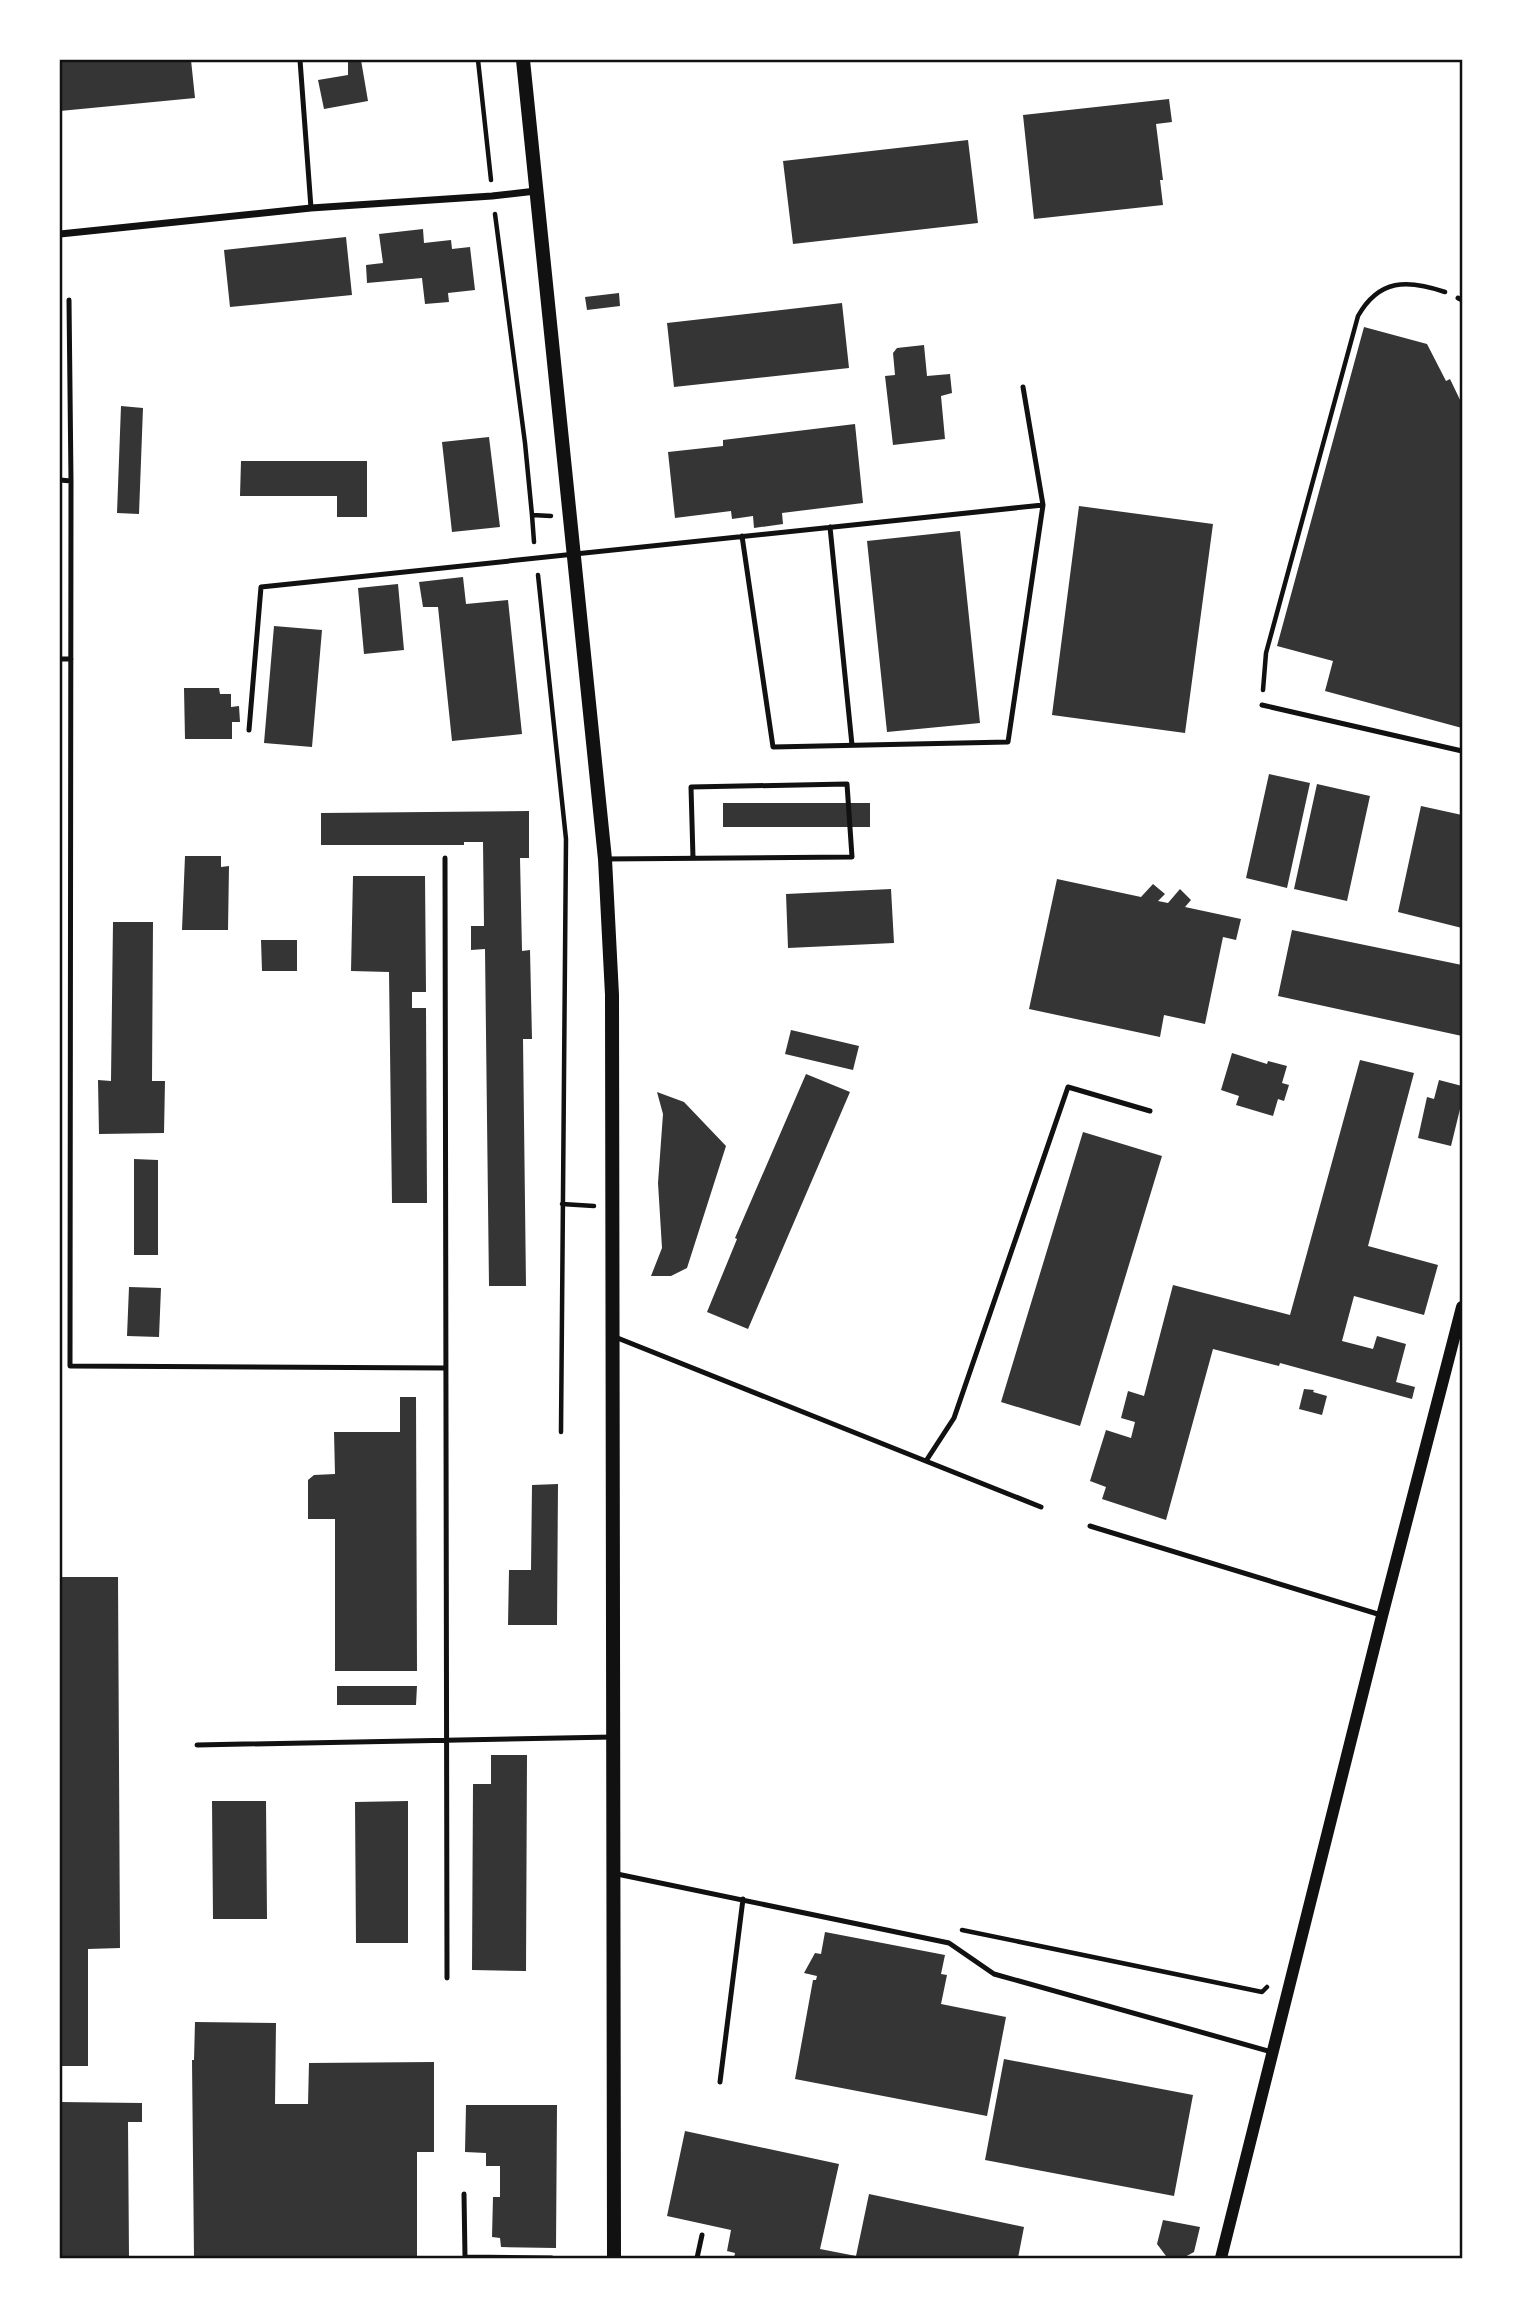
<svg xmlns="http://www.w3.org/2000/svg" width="1522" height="2318" viewBox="0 0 1522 2318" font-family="'PT Sans Narrow',sans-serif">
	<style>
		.building { fill: #353535 }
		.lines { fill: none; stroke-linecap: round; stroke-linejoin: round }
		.path { stroke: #111; stroke-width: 4.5 }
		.service { stroke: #111; stroke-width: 5 }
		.minor { stroke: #111; stroke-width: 7 }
		.tertiary { stroke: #111; stroke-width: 12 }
		.secondary { stroke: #111; stroke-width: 14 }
		.neatline { fill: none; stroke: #111; stroke-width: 2.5 }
	</style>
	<rect width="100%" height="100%" fill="#fff"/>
	<path class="building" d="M 60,60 L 191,60 L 195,98 L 60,111 Z
		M 348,60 L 361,60 L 368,101 L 324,109 L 318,80 L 348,75 Z
		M 1169,99 L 1172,122 L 1156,124 L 1163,180 L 1160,180 L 1163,205 L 1034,219 L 1023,115 Z
		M 968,140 L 978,223 L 793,244 L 783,161 Z
		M 423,229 L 424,243 L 451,240 L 452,249 L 470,247 L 475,290 L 448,293 L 449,302 L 425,304 L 422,278 L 367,283 L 366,265 L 383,263 L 379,234 Z
		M 346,237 L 352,295 L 230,307 L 224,250 Z
		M 619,293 L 620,306 L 587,310 L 585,297 Z
		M 842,303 L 849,368 L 674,387 L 667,323 Z
		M 1364,327 L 1427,344 L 1446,381 L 1450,379 L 1462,404 L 1462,728 L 1325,691 L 1333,661 L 1277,646 Z
		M 924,345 L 927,376 L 950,374 L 952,393 L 941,396 L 945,439 L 893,445 L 885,376 L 895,375 L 893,353 L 897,348 Z
		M 121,406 L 143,408 L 139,514 L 117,513 Z
		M 855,424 L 863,503 L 782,513 L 783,524 L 754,528 L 753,516 L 732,519 L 731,511 L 675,518 L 668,452 L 723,446 L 723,440 Z
		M 489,437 L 500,527 L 452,532 L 442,442 Z
		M 241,461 L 367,461 L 367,517 L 337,517 L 337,496 L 240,496 Z
		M 1079,506 L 1213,524 L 1185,733 L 1052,715 Z
		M 960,531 L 980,723 L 887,732 L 867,541 Z
		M 463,577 L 466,604 L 508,600 L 522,734 L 452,741 L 438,607 L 423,607 L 419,582 Z
		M 398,584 L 404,650 L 364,654 L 358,588 Z
		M 274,626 L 322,630 L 312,747 L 264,743 Z
		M 184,688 L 219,688 L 220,694 L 231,694 L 231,707 L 239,706 L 240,722 L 232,722 L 232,739 L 185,739 Z
		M 1269,774 L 1310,783 L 1287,888 L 1246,878 Z
		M 1317,784 L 1370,796 L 1347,901 L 1294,889 Z
		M 723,803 L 870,803 L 870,827 L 723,827 Z
		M 1421,806 L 1462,815 L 1462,928 L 1398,912 Z
		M 529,811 L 529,858 L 520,858 L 522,951 L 530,950 L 532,1039 L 523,1039 L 526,1286 L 489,1286 L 485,949 L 471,950 L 471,926 L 484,926 L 483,842 L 464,842 L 464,845 L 321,845 L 321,813 Z
		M 185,856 L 221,856 L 221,867 L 229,866 L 228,930 L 182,930 Z
		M 353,876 L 425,876 L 426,992 L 412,992 L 412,1008 L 426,1008 L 427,1203 L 392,1203 L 389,972 L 351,971 Z
		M 1057,879 L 1141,897 L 1153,884 L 1165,894 L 1158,901 L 1168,903 L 1180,889 L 1191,900 L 1185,907 L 1241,919 L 1236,940 L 1223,937 L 1205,1024 L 1164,1015 L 1160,1037 L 1029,1009 Z
		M 891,889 L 894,943 L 788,948 L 786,894 Z
		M 113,922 L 153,922 L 152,1081 L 165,1081 L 164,1133 L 99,1134 L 98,1080 L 111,1081 Z
		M 1292,930 L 1462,965 L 1462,1036 L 1278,996 Z
		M 261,940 L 297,940 L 297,971 L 262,971 Z
		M 791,1030 L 859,1046 L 853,1070 L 785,1054 Z
		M 1232,1053 L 1267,1064 L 1268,1061 L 1287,1066 L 1282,1083 L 1289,1085 L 1284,1101 L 1278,1099 L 1273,1116 L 1236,1105 L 1239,1096 L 1221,1090 Z
		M 1360,1060 L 1414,1073 L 1368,1246 L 1438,1265 L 1424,1315 L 1354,1296 L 1342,1341 L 1373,1349 L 1377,1336 L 1406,1344 L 1396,1382 L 1415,1387 L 1412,1399 L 1280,1363 L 1279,1366 L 1213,1349 L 1166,1520 L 1102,1499 L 1106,1487 L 1090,1481 L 1106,1430 L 1131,1438 L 1135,1422 L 1121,1418 L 1128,1391 L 1144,1396 L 1173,1285 L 1290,1315 Z
		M 806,1074 L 850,1092 L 748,1329 L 707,1312 L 737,1239 L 735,1238 Z
		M 1439,1080 L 1462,1086 L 1461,1105 L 1451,1146 L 1418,1138 L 1427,1097 L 1434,1099 Z
		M 657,1092 L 684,1102 L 726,1146 L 687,1268 L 671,1276 L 651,1276 L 662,1248 L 658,1183 L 663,1114 Z
		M 1083,1132 L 1162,1156 L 1080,1426 L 1001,1402 Z
		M 134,1159 L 158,1160 L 158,1255 L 134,1255 Z
		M 129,1287 L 161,1288 L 159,1337 L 127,1336 Z
		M 1304,1389 L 1314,1390 L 1313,1392 L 1327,1396 L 1322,1415 L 1299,1409 Z
		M 400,1397 L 416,1397 L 417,1671 L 335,1671 L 335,1519 L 308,1519 L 308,1480 L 314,1475 L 335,1474 L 334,1432 L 400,1432 Z
		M 558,1484 L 557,1625 L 508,1625 L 509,1570 L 531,1570 L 532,1485 Z
		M 60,1577 L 118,1577 L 120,1948 L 88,1949 L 88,2066 L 61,2066 Z
		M 337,1686 L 417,1686 L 416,1705 L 337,1705 Z
		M 491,1755 L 527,1755 L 526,1971 L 472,1970 L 473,1784 L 491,1784 Z
		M 212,1801 L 266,1801 L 267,1919 L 213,1919 Z
		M 408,1801 L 408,1943 L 356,1943 L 355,1802 Z
		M 825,1932 L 945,1955 L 941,1974 L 947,1975 L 941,2004 L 1006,2017 L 987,2116 L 795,2079 L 813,1980 L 816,1980 L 817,1976 L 804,1973 L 815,1953 L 821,1954 Z
		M 195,2022 L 276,2023 L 275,2104 L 308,2104 L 309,2063 L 434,2062 L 434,2152 L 417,2152 L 417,2258 L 194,2258 L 192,2060 L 194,2060 Z
		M 1004,2059 L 1193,2095 L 1174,2196 L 985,2160 Z
		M 60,2102 L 142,2103 L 142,2122 L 128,2122 L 129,2258 L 60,2258 Z
		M 466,2105 L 557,2105 L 556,2248 L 501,2247 L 500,2238 L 492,2237 L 493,2197 L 500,2197 L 500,2166 L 486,2166 L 486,2153 L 465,2152 Z
		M 685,2131 L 839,2164 L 820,2249 L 856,2256 L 869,2194 L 1024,2227 L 1018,2258 L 734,2258 L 735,2253 L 727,2251 L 731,2230 L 667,2216 Z
		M 1163,2220 L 1200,2227 L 1194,2252 L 1183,2258 L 1166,2256 L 1157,2244 Z"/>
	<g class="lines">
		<path class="path" d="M 478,60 L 491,180
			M 495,214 L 525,443 L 532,515 L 551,516
			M 532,515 L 534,542
			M 538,575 L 566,839 L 561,1432
			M 1263,690 L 1266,653 L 1358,316 C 1379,279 1407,279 1445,292
			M 562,1204 L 594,1206
			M 962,1930 L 1262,1992 L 1267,1987"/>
		<path class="service" d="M 300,60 L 311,208
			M 1458,298 L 1462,300
			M 69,300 L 71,481 L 70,1366 L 445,1368
			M 60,480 L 71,481
			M 830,527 L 852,745
			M 742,536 L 773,747 L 1008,742 L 1043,505 L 1023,387
			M 60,659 L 71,659
			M 1262,705 L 1462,751
			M 249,730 L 261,587 L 1043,505
			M 445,858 L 447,1978
			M 605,859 L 852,857 L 847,784 L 691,787 L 693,858
			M 615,1337 L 1041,1507
			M 926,1461 L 954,1418 L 1068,1087 L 1150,1111
			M 1090,1526 L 1381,1615
			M 197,1745 L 613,1737
			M 617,1874 L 949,1943 L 994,1974 L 1272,2052
			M 720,2082 L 743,1899
			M 464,2194 L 465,2257
			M 465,2257 L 552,2258
			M 697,2258 L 702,2235"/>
		<path class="minor" d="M 60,234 L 311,208 L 492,196 L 536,191"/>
		<path class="tertiary" d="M 1221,2258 L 1382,1616 L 1462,1307"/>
		<path class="secondary" d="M 523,60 L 605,859 L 612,995 L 614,2258"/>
	</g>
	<rect width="1522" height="2318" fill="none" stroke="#ffffff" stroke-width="122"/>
	<rect x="61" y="61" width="1400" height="2196" class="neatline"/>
</svg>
